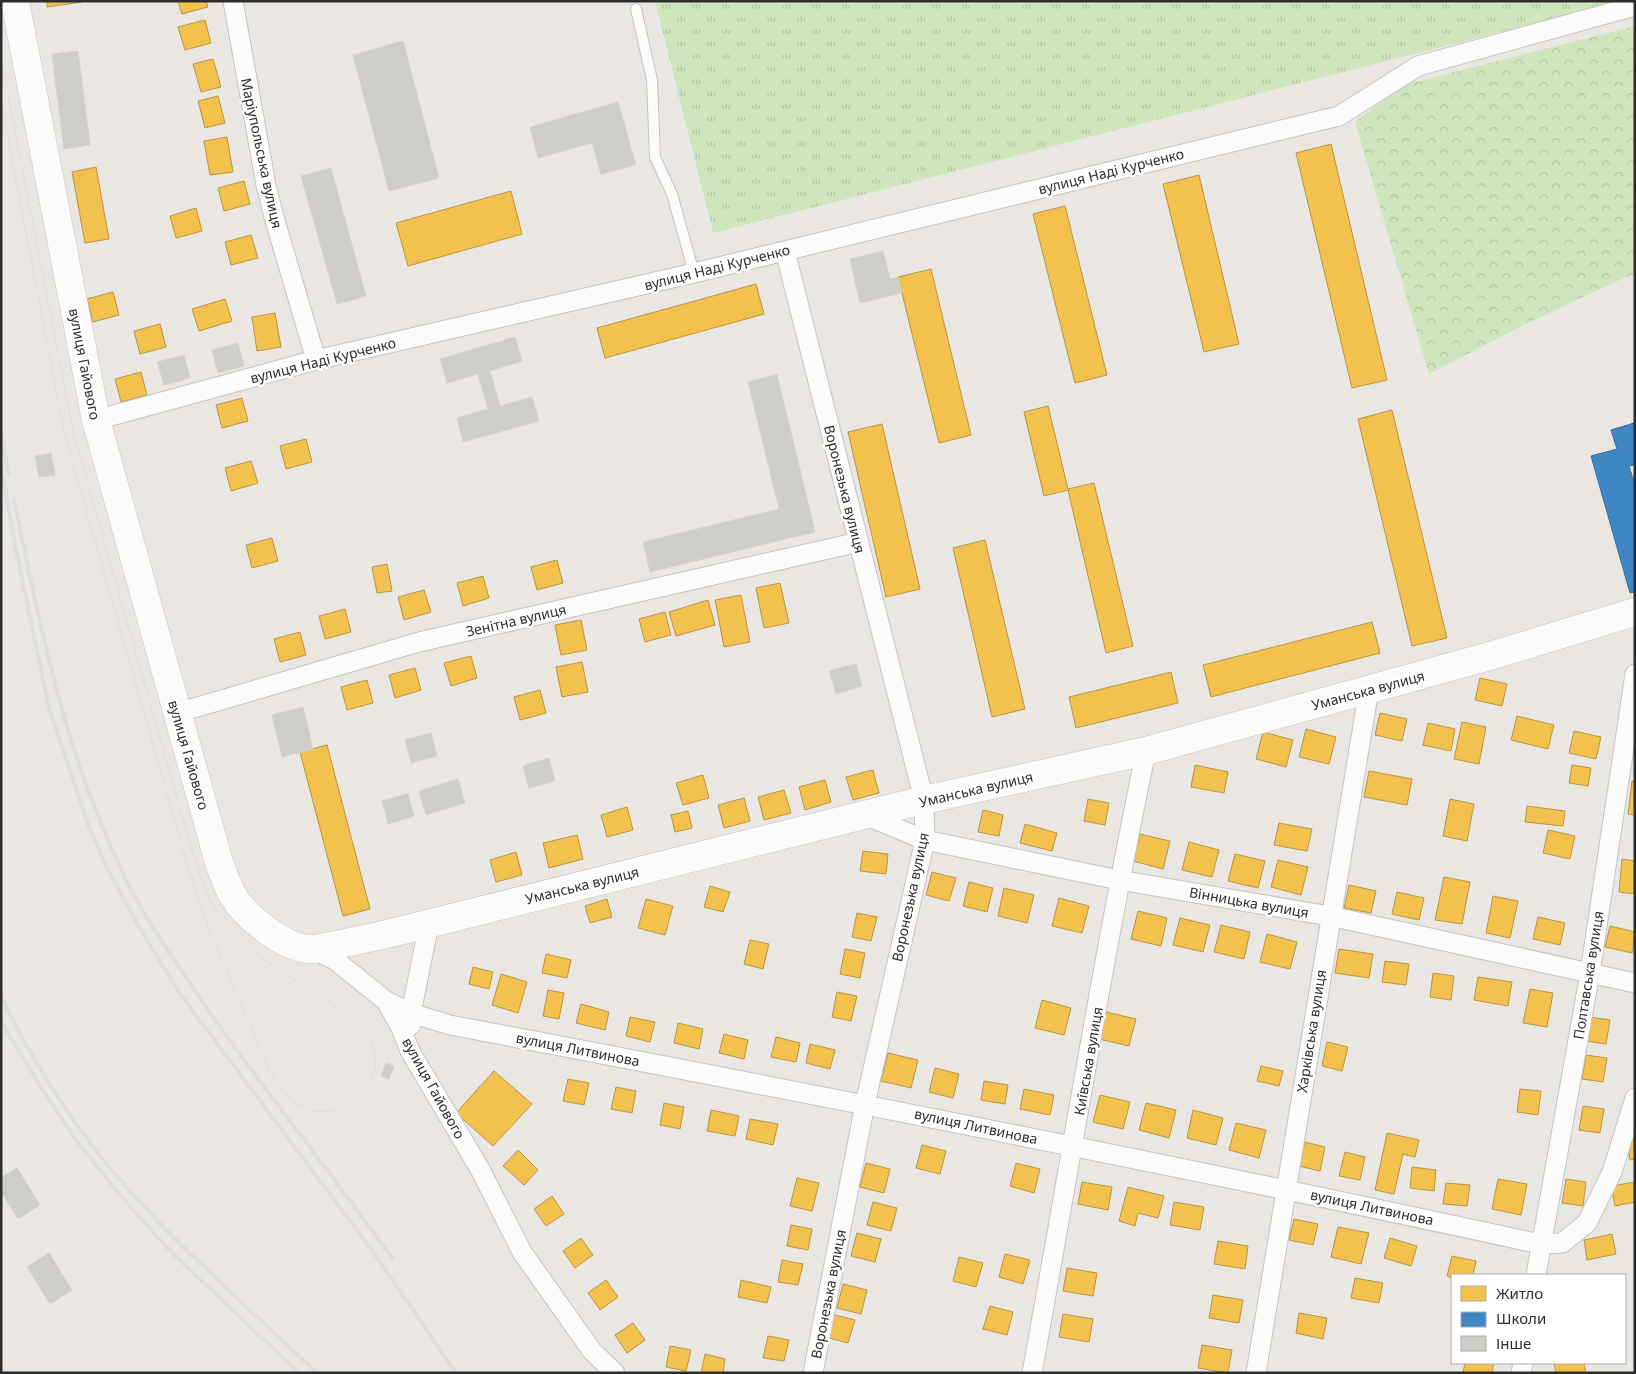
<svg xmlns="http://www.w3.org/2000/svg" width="1636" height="1374" viewBox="0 0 1636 1374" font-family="'Noto Sans',sans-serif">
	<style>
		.grass { fill: url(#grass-tufts) }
		.forest { fill: url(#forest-crowns) }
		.homes { fill: #f2c14e; stroke: #b79544 }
		.schools { fill: #3f88c5; stroke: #3a6d97 }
		.building { fill: #cfcdc9; stroke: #d5d3ce }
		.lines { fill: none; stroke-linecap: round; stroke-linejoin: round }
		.lane-casing { stroke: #c4c3c3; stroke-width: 12 }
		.street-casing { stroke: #c4c3c3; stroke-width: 21 }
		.secondary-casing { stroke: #c4c3c3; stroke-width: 29 }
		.lane { stroke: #fcfbfb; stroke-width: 10 }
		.street { stroke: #fcfbfb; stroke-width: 19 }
		.secondary { stroke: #fcfbfb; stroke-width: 28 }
		.tram { stroke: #dededf; stroke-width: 1 }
		.rail { stroke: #dededf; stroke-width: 4 }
		.labels { text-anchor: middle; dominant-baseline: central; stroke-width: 5; stroke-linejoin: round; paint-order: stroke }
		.street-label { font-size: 14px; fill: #2d2d2d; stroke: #fff }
	</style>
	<defs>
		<pattern id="grass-tufts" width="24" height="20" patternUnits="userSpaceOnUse" patternTransform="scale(1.25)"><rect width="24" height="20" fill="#cfe6bc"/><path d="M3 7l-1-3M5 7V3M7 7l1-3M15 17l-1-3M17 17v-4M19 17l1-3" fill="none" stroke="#b2c6a2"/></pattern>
		<pattern id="forest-crowns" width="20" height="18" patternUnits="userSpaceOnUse" patternTransform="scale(1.25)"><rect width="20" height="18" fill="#cfe6bc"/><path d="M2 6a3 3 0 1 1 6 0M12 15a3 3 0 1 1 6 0" fill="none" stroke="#b2c6a2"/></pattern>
	</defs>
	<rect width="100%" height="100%" fill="#eae7e2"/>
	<path class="grass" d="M 655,1 L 1622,1 L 713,233 Z"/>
	<path class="forest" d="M 1635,26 L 1635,275 L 1626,277 L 1522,326 L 1429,374 L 1355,122 L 1403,85 Z"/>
	<path class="homes" d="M 47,1 L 82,1 L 82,2 L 47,7 Z
		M 178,1 L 206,1 L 208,7 L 182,14 Z
		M 205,20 L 211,43 L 185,50 L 178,27 Z
		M 213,59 L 221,87 L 201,92 L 193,64 Z
		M 218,96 L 225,123 L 205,128 L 198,101 Z
		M 227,137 L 233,172 L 210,175 L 204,141 Z
		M 1331,144 L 1387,380 L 1352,388 L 1296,153 Z
		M 96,167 L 109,239 L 85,243 L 72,172 Z
		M 1199,175 L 1239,344 L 1204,352 L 1163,184 Z
		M 244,181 L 250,204 L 224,211 L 218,188 Z
		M 511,191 L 522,234 L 408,266 L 396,223 Z
		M 1065,206 L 1107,375 L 1075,383 L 1033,214 Z
		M 196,208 L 202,231 L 176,238 L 170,216 Z
		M 251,235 L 258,258 L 231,265 L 225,242 Z
		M 931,269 L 971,435 L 939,443 L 898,277 Z
		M 756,284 L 764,314 L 605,358 L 597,328 Z
		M 113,292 L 119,315 L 93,322 L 87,299 Z
		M 225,299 L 232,321 L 199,331 L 192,309 Z
		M 275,313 L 281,347 L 257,351 L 252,317 Z
		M 160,324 L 166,347 L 140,354 L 134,331 Z
		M 141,372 L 147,395 L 121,402 L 115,379 Z
		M 242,398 L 248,421 L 222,428 L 216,405 Z
		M 1048,406 L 1068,489 L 1094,483 L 1133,646 L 1106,653 L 1068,490 L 1044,496 L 1024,412 Z
		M 1392,410 L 1447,638 L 1412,646 L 1358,419 Z
		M 882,424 L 920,589 L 886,597 L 848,432 Z
		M 306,439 L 312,462 L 286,469 L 280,446 Z
		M 251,461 L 258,483 L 231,491 L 225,468 Z
		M 272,538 L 278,561 L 252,568 L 246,545 Z
		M 985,540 L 1025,709 L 992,717 L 953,548 Z
		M 557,560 L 563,583 L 537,590 L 531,567 Z
		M 387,564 L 392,591 L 377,593 L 372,567 Z
		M 483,576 L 489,598 L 463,606 L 457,583 Z
		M 780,583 L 789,623 L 764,628 L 756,588 Z
		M 424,590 L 431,612 L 404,620 L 398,597 Z
		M 741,595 L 750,642 L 724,647 L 715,600 Z
		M 708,600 L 715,625 L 676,636 L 669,612 Z
		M 345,609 L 351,632 L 325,639 L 319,616 Z
		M 665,612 L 671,635 L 645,642 L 639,619 Z
		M 581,620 L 587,650 L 561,655 L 555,625 Z
		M 1372,622 L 1380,653 L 1211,697 L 1203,665 Z
		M 300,632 L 306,655 L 280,662 L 274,639 Z
		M 471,656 L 477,678 L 451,686 L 444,663 Z
		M 582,662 L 588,692 L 562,697 L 556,667 Z
		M 415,668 L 421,690 L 395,698 L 389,675 Z
		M 1171,672 L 1178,703 L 1076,728 L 1069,697 Z
		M 1480,678 L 1507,684 L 1502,706 L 1475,700 Z
		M 367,680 L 373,703 L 347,710 L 341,687 Z
		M 540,690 L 546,713 L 520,720 L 514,697 Z
		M 1380,713 L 1407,719 L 1402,741 L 1375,735 Z
		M 1517,716 L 1554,725 L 1548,749 L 1511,740 Z
		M 1462,722 L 1486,727 L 1479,764 L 1454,759 Z
		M 1428,723 L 1455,729 L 1451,751 L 1423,745 Z
		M 1306,729 L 1336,737 L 1329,764 L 1299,757 Z
		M 1574,731 L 1601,737 L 1596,759 L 1569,753 Z
		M 1263,732 L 1293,740 L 1286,767 L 1256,759 Z
		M 327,745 L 370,909 L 343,916 L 300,752 Z
		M 1195,765 L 1228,772 L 1224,793 L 1191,787 Z
		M 1572,765 L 1591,768 L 1588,786 L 1569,783 Z
		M 873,770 L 879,793 L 853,800 L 846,777 Z
		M 1369,771 L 1412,779 L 1407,805 L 1364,797 Z
		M 703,775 L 709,798 L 683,805 L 676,783 Z
		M 825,780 L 831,802 L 805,810 L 799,787 Z
		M 1632,781 L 1635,782 L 1635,815 L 1628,814 Z
		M 784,790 L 791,813 L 764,820 L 758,797 Z
		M 744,798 L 750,821 L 724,828 L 718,805 Z
		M 1088,799 L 1109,803 L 1105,825 L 1084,821 Z
		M 1450,799 L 1474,804 L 1467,841 L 1443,836 Z
		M 1527,806 L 1565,811 L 1563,826 L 1525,822 Z
		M 627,807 L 633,830 L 607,837 L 601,815 Z
		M 983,810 L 1003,815 L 999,836 L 978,832 Z
		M 688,811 L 692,828 L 675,832 L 671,815 Z
		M 1279,823 L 1312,829 L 1307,851 L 1274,845 Z
		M 1025,824 L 1057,833 L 1052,851 L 1020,843 Z
		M 1548,830 L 1575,836 L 1570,859 L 1543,853 Z
		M 1140,834 L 1170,841 L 1163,869 L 1133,861 Z
		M 577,835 L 583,859 L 549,868 L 543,843 Z
		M 1189,842 L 1219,850 L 1212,877 L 1182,870 Z
		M 863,851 L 888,854 L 886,874 L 860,871 Z
		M 516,852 L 522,875 L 496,882 L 490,860 Z
		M 1235,854 L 1265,861 L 1258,888 L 1228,881 Z
		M 1622,859 L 1635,861 L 1635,894 L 1619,892 Z
		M 1278,860 L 1308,867 L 1301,895 L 1271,887 Z
		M 932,872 L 956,878 L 949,901 L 926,895 Z
		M 1444,877 L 1470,882 L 1462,924 L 1435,920 Z
		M 969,882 L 993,888 L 987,912 L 963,906 Z
		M 1349,885 L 1376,891 L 1371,913 L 1344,908 Z
		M 710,886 L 730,892 L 723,912 L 704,907 Z
		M 1004,888 L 1034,895 L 1027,923 L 998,916 Z
		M 1397,892 L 1424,898 L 1419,920 L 1392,914 Z
		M 1493,896 L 1518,901 L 1510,938 L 1486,933 Z
		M 1059,898 L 1089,906 L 1082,933 L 1052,926 Z
		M 607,899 L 612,917 L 590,923 L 585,906 Z
		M 646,899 L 673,906 L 665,935 L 638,928 Z
		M 1138,911 L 1167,918 L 1161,946 L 1131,939 Z
		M 857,913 L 877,917 L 871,941 L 852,937 Z
		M 1538,917 L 1565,923 L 1560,945 L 1533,939 Z
		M 1180,918 L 1210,925 L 1203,952 L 1173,945 Z
		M 1221,925 L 1250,932 L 1244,959 L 1214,952 Z
		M 1610,926 L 1635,932 L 1632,953 L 1605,947 Z
		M 1267,934 L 1297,942 L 1290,969 L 1260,962 Z
		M 750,940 L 769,944 L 763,969 L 744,964 Z
		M 845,949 L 865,953 L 860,978 L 840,974 Z
		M 1339,949 L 1373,954 L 1369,978 L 1335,973 Z
		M 546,954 L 571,960 L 567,978 L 542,973 Z
		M 1385,961 L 1409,964 L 1406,985 L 1382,982 Z
		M 473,967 L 493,972 L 489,989 L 469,984 Z
		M 1433,973 L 1454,976 L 1451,1000 L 1430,997 Z
		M 501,974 L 527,982 L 518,1013 L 492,1005 Z
		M 1478,977 L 1512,982 L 1508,1006 L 1474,1000 Z
		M 1530,989 L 1553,993 L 1547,1027 L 1523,1023 Z
		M 548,990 L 564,993 L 559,1019 L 543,1016 Z
		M 837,992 L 857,996 L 851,1021 L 832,1017 Z
		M 1042,1000 L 1071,1008 L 1064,1035 L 1035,1028 Z
		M 581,1004 L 609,1012 L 605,1030 L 576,1023 Z
		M 1106,1012 L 1136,1019 L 1129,1046 L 1099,1039 Z
		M 630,1017 L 655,1022 L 650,1042 L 626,1036 Z
		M 1589,1017 L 1610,1020 L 1606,1044 L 1585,1041 Z
		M 678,1023 L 703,1029 L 699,1049 L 674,1043 Z
		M 724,1034 L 748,1040 L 744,1059 L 719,1053 Z
		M 776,1037 L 800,1043 L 796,1062 L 771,1057 Z
		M 1327,1042 L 1348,1047 L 1342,1071 L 1322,1066 Z
		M 810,1044 L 835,1050 L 830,1069 L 806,1063 Z
		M 888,1053 L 918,1060 L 911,1088 L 881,1081 Z
		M 1586,1055 L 1607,1058 L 1603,1082 L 1582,1079 Z
		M 1261,1066 L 1283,1071 L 1279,1086 L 1257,1081 Z
		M 935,1068 L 959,1074 L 953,1098 L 929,1092 Z
		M 494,1071 L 532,1104 L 493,1146 L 456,1113 Z
		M 568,1079 L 589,1083 L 584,1105 L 563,1101 Z
		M 984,1081 L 1008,1085 L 1005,1104 L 981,1100 Z
		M 616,1087 L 636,1091 L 632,1113 L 611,1109 Z
		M 1024,1089 L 1054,1095 L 1050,1115 L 1020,1109 Z
		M 1520,1089 L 1541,1091 L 1538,1115 L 1517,1112 Z
		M 1100,1095 L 1130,1102 L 1123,1129 L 1093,1122 Z
		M 664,1103 L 684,1107 L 680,1129 L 660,1125 Z
		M 1146,1103 L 1176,1110 L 1169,1138 L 1139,1130 Z
		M 1583,1106 L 1604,1109 L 1600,1133 L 1579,1130 Z
		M 711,1110 L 739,1116 L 735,1136 L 707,1131 Z
		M 1193,1110 L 1223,1118 L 1216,1145 L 1187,1138 Z
		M 750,1119 L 778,1124 L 773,1145 L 746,1139 Z
		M 1236,1123 L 1266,1130 L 1259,1158 L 1229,1150 Z
		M 1387,1133 L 1419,1140 L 1415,1157 L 1403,1154 L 1394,1194 L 1375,1190 Z
		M 1635,1139 L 1635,1159 L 1630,1160 L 1626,1140 Z
		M 1305,1142 L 1325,1147 L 1320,1171 L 1299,1166 Z
		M 922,1145 L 946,1151 L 940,1174 L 916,1168 Z
		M 518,1150 L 538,1170 L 524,1185 L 503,1166 Z
		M 1345,1152 L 1365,1157 L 1360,1180 L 1339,1176 Z
		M 866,1163 L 890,1169 L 884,1193 L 860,1187 Z
		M 1016,1163 L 1040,1169 L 1034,1193 L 1010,1186 Z
		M 1412,1167 L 1436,1170 L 1434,1191 L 1410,1188 Z
		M 797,1178 L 819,1183 L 812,1211 L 790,1206 Z
		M 1498,1179 L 1527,1184 L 1521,1215 L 1492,1209 Z
		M 1566,1179 L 1586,1182 L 1583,1206 L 1562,1203 Z
		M 1082,1182 L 1112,1187 L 1108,1210 L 1078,1204 Z
		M 1635,1182 L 1635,1202 L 1615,1206 L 1611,1186 Z
		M 1446,1183 L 1470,1185 L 1467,1206 L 1443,1204 Z
		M 1128,1187 L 1164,1196 L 1158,1218 L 1138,1213 L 1135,1226 L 1119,1221 Z
		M 552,1196 L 564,1214 L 546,1226 L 534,1209 Z
		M 873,1202 L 897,1208 L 891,1231 L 867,1225 Z
		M 1174,1202 L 1204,1207 L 1200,1230 L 1170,1225 Z
		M 1294,1219 L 1318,1224 L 1313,1245 L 1289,1240 Z
		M 791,1225 L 812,1229 L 808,1250 L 787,1246 Z
		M 1338,1227 L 1369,1233 L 1361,1264 L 1331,1257 Z
		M 857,1233 L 881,1239 L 875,1262 L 851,1256 Z
		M 1612,1234 L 1616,1254 L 1587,1260 L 1584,1240 Z
		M 581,1238 L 593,1255 L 575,1268 L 563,1251 Z
		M 1390,1238 L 1417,1246 L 1411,1266 L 1384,1258 Z
		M 1218,1241 L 1248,1246 L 1245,1269 L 1214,1264 Z
		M 1005,1254 L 1030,1260 L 1023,1284 L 999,1277 Z
		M 1452,1256 L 1476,1261 L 1473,1275 L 1452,1275 L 1452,1278 L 1447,1276 Z
		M 959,1257 L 983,1263 L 976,1287 L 953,1281 Z
		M 782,1260 L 803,1264 L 798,1285 L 778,1282 Z
		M 1067,1268 L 1097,1273 L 1093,1296 L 1063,1291 Z
		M 1355,1278 L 1383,1283 L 1379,1303 L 1351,1298 Z
		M 606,1280 L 618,1297 L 600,1310 L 588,1293 Z
		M 741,1280 L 771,1287 L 767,1303 L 738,1297 Z
		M 843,1284 L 867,1290 L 861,1314 L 837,1308 Z
		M 1213,1295 L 1243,1300 L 1239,1323 L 1209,1318 Z
		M 990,1306 L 1013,1312 L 1007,1335 L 983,1329 Z
		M 1299,1313 L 1327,1318 L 1323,1339 L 1296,1333 Z
		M 831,1314 L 855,1320 L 848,1343 L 825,1337 Z
		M 1063,1314 L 1093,1319 L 1089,1342 L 1059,1337 Z
		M 633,1323 L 645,1340 L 627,1353 L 615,1335 Z
		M 768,1336 L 789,1340 L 784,1361 L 763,1358 Z
		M 1202,1345 L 1232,1350 L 1228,1373 L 1198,1368 Z
		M 670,1346 L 691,1350 L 686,1371 L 666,1367 Z
		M 705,1354 L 725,1359 L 723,1373 L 701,1373 Z
		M 1465,1363 L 1494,1363 L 1492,1373 L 1463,1373 Z
		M 1561,1363 L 1584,1363 L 1586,1373 L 1556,1373 L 1554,1364 Z"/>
	<path class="schools" d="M 1634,423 L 1635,465 L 1629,466 L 1635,485 L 1635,592 L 1630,593 L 1591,456 L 1617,449 L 1611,430 Z"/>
	<path class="building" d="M 403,41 L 439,178 L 389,191 L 353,55 Z
		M 78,51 L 90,145 L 64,149 L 52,54 Z
		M 618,102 L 636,165 L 601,174 L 592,143 L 538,158 L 530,127 Z
		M 331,168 L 366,296 L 337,304 L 301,176 Z
		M 883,251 L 890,279 L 898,277 L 902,293 L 860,303 L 850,259 Z
		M 515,337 L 522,361 L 490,371 L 500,406 L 532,397 L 539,421 L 463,442 L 457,418 L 488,409 L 478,374 L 447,383 L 440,359 Z
		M 238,343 L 244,366 L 218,373 L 212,350 Z
		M 184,355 L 190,378 L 164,385 L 157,362 Z
		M 777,374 L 815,532 L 650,572 L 643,542 L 779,509 L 748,382 Z
		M 51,453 L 55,475 L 39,477 L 35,456 Z
		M 856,664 L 862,686 L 836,694 L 829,671 Z
		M 303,707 L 313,749 L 282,757 L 272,715 Z
		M 431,733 L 437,756 L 411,763 L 405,740 Z
		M 549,758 L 555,781 L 529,788 L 523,766 Z
		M 458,779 L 465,803 L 426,815 L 419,791 Z
		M 408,794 L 414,816 L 388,824 L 382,801 Z
		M 386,1063 L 394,1066 L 389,1079 L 381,1076 Z
		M 17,1168 L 40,1205 L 18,1219 L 1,1192 L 1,1178 Z
		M 49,1253 L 72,1290 L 50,1304 L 27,1267 Z"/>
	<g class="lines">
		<g class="lane-casing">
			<path id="lane" d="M 636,9 L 652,80 L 655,157 L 672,194 L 694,273"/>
		</g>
		<g class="street-casing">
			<path id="street" d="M 233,1 L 266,185 L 274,217 L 316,360
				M 785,251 L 924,800 L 925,840 L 865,1104 L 813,1373
				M 96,420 L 316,360 L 694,273 L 1339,116 L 1418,66 L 1635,6
				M 177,713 L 419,642 L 859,542
				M 865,815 L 925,840 L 1119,880 L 1330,916 L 1635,983
				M 312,949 L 335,960 L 386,1001 L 401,1028 L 410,1051 L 481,1171 L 522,1252 L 592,1351 L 615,1373
				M 386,1001 L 411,1013 L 450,1025 C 814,1094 1178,1165 1540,1244 L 1562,1243 L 1587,1223 L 1612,1172 L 1635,1098
				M 411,1025 L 411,1013 L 429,924
				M 1536,1275 L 1590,973 L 1635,674
				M 1032,1373 C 1070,1165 1103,957 1146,751
				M 1256,1373 L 1369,689
				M 1521,1373 L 1523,1363"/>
		</g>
		<g class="secondary-casing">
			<path id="secondary" d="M 15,1 L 96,420 L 218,859 C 222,871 226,883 232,894 C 244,916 286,950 312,949 C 319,949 328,946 335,945 C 356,941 377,936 399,931 L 924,800 L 1146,751 L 1490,656 L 1635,612"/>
		</g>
		<use href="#lane" class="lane"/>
		<use href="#street" class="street"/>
		<use href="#secondary" class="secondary"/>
		<path class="tram" d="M 1,58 L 73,431 L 189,840 C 199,871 207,905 230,929 C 243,943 257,955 273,966 C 301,985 367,1019 375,1053 C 383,1087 340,1119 309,1110 C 286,1102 274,1080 265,1060 L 210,932 L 182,846 L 64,432 L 1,102"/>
		<path class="rail" d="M 1,435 L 9,475
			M 1,466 L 15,545 L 49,709 L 89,827 L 106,866 L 139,927 L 180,994 L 371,1249 L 456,1373
			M 14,499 C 40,631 68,763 128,884 C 140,907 154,930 168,951 C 195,992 223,1032 253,1072 C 300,1134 347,1196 393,1259
			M 1,997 C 41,1078 92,1154 155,1218 C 207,1272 263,1322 317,1373
			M 1,1022 L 39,1084 L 77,1141 L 120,1195 L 168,1249 L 299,1373"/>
	</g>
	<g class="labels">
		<g class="street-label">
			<text transform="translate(262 153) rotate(78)">Маріупольська вулиця</text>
			<text transform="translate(1111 171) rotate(-14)">вулиця Наді Курченко</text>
			<text transform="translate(717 267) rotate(-14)">вулиця Наді Курченко</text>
			<text transform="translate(323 360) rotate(-14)">вулиця Наді Курченко</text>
			<text transform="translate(85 364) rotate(79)">вулиця Гайового</text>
			<text transform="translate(845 489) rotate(76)">Воронезька вулиця</text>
			<text transform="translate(516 620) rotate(-13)">Зенітна вулиця</text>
			<text transform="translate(1368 690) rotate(-15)">Уманська вулиця</text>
			<text transform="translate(189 755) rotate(74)">вулиця Гайового</text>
			<text transform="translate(976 789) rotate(-13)">Уманська вулиця</text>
			<text transform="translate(582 885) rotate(-14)">Уманська вулиця</text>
			<text transform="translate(910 897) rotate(-78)">Воронезька вулиця</text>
			<text transform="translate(1249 902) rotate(10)">Вінницька вулиця</text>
			<text transform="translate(1588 975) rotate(-81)">Полтавська вулиця</text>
			<text transform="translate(1311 1031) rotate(-81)">Харківська вулиця</text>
			<text transform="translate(578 1049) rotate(11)">вулиця Литвинова</text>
			<text transform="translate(1088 1061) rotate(-80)">Київська вулиця</text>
			<text transform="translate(434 1088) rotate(61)">вулиця Гайового</text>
			<text transform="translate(976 1126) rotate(12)">вулиця Литвинова</text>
			<text transform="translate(1372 1207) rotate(12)">вулиця Литвинова</text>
			<text transform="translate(828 1294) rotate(-79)">Воронезька вулиця</text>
		</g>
	</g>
	<rect width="1636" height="1374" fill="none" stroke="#2d2d2d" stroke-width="5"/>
	<rect x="1451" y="1274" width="175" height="90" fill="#ffffff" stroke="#ababab"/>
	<rect x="1461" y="1286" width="25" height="15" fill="#f2c14e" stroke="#ababab"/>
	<text x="1496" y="1299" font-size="15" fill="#2d2d2d">Житло</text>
	<rect x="1461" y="1312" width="25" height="15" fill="#3f88c5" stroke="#ababab"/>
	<text x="1496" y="1324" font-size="15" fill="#2d2d2d">Школи</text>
	<rect x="1461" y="1336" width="25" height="15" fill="#cfcdc9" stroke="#ababab"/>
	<text x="1496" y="1349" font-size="15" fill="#2d2d2d">Інше</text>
</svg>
